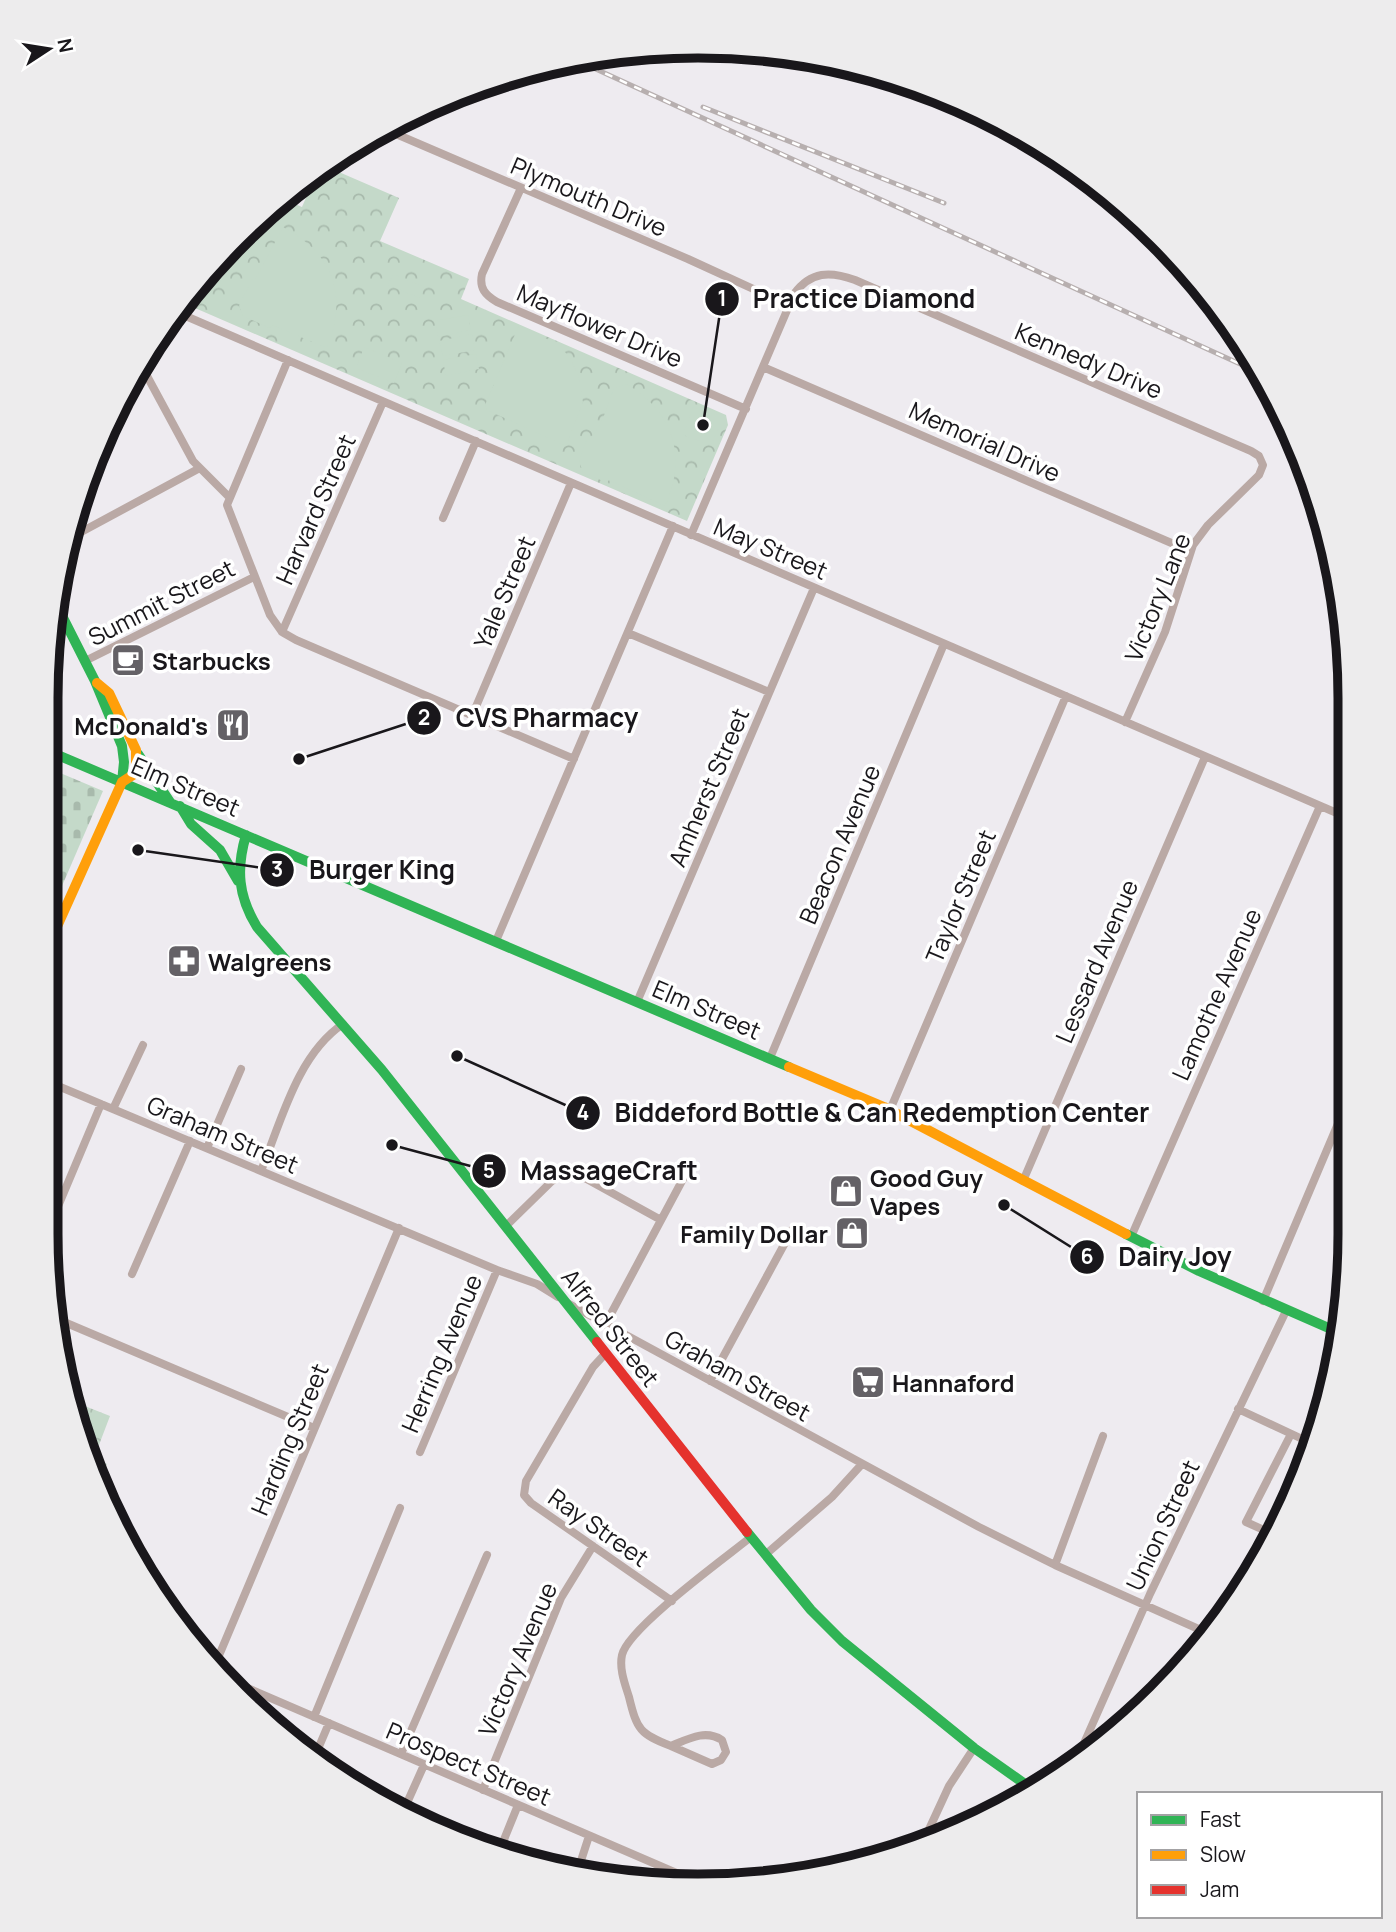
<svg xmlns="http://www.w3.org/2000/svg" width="1396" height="1932" viewBox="0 0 1396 1932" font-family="Manrope,sans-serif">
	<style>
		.cemetery { fill: url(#cemetery-stones) }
		.park { fill: url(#park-crowns) }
		.garden { fill: #c4d9c9 }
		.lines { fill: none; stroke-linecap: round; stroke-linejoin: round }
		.street { stroke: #baa9a5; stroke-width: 8 }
		.fast { stroke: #30b455; stroke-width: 10 }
		.slow { stroke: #ff9f0a; stroke-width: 10 }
		.jam { stroke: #e5322d; stroke-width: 10 }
		.rail-casing { stroke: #b7afaf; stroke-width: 5 }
		.rail { stroke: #fff; stroke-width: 2.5; stroke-dasharray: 8; stroke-linecap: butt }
		.labels { text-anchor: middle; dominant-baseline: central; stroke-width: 7; stroke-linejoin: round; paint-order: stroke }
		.street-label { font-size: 24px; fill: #19171b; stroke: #fff }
		.poi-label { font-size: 24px; font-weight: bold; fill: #19171b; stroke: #fff; text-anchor: start }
		.rim { fill: none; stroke: #19171b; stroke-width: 9 }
		.leader { fill: none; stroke: #19171b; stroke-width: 2.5 }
		.callout-dot { fill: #19171b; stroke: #fff; stroke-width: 2.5 }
		.mark-label { font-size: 21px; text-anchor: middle; font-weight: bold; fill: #fff }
		.callout-label { font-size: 26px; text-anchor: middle; font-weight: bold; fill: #19171b; stroke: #fff; stroke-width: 7; stroke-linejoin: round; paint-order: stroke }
	</style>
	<defs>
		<pattern id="cemetery-stones" width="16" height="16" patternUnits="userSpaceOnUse" patternTransform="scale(1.75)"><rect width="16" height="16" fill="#c4d9c9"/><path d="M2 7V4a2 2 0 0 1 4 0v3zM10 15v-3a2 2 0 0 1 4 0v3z" fill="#a8baac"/></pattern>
		<pattern id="park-crowns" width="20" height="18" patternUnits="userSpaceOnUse" patternTransform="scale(1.75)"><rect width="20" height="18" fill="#c4d9c9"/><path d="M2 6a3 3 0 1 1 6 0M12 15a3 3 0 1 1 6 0" fill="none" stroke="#a8baac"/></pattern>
	</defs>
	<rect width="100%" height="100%" fill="#eeebf0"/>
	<path class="cemetery" d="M 46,767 L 103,791 L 46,923 Z"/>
	<path class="park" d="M 325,166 L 399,198 L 380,241 L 469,279 L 461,299 L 726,415 L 728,425 L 687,521 L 188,305 L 268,207 L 281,198 L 302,207 L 317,172 Z
		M 67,1399 L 110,1416 L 94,1458 L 107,1464 L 101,1477 Z"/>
	<path class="garden" d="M 283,227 C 334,254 348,296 327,348 L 272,325 L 270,328 L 243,316 L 239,306 L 252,279 L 255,280 Z
		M 393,274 L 424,287 L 420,298 L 388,285 Z
		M 468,315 L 471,330 L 438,337 L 435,321 Z
		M 519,325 L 559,345 L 570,358 L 578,375 L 583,402 L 566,446 L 487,410 L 485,405 Z
		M 472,334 L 475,350 L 443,356 L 439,341 Z
		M 364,347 L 402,363 L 394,383 L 356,368 Z
		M 476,354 L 479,369 L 446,376 L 443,360 Z
		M 626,384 C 673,411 688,456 665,506 L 609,480 L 607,483 L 583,472 L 579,461 L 588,436 L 591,437 C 602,427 608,404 614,388 Z
		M 693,407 L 717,415 L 721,423 L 711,445 L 683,435 Z"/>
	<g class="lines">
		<path class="street" d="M 866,68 L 1043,148
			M 382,128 L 688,259 L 788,305
			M 521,188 L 482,274 C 479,288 485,295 497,302 L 746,409
			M 181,314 L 1346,817
			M 288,360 L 227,505 L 270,615 L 282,632 L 296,640 L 574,759
			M 140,363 L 193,461 L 229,497
			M 763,367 L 1190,551
			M 443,518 L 476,441
			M 691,535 L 794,294 C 811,271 830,271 855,280 L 1251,451 L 1259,456 L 1263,465 L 1259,475 L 1208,525 L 1193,545 L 1165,632 L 1125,722
			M 70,538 L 198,469
			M 282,632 L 383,402
			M 628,633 L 769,692
			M 85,661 L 254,577
			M 472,716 L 571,483
			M 496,941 L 673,526
			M 637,1002 L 814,588
			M 770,1058 L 944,644
			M 46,1081 L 497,1270 L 537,1284 L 558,1297
			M 113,1109 L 143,1045
			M 890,1110 L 1066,696
			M 207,1148 L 241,1069
			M 261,1171 C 281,1122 297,1055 343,1024
			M 1023,1181 L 1205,757
			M 506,1226 L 552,1181 L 566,1173 L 583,1177 L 661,1220
			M 46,1235 L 101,1104
			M 1131,1237 L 1320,806
			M 132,1274 L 190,1141
			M 1263,1301 L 1348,1100
			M 569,1304 L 979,1527 L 1055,1565 L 1212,1635
			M 57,1319 L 314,1428
			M 605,1325 L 683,1179
			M 605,1354 L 593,1367 L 526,1481 L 524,1495 L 531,1503 L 672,1601
			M 710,1381 L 792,1230
			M 1238,1409 L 1313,1444
			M 420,1452 L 497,1270
			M 1275,1535 L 1246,1522 L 1291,1434
			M 765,1555 L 832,1497 L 862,1464
			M 1055,1565 L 1103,1436
			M 215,1665 L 399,1228
			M 229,1680 L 695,1881
			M 314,1717 L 400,1508
			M 671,1746 L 712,1764 L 721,1760 L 726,1752 L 722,1740 C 705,1729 688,1739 671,1746 C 640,1734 637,1730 629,1697 C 625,1684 619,1669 622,1655 C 628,1628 725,1558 751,1537
			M 401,1754 L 487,1555
			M 315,1756 L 329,1723
			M 1077,1759 L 1150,1594 L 1286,1311
			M 483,1790 L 561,1598 L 593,1546
			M 402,1814 L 424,1765
			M 925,1838 L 949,1786 L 974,1748
			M 501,1847 L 518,1805
			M 578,1870 L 589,1836"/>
		<path class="fast" d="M 55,602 L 95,681 L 122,746 L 124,762 L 122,782
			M 46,750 L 789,1067
			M 138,754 L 170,802
			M 180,806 L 191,824 L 220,850 L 238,881
			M 246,835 C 236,869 238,896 257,927 L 382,1070 L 597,1342
			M 1126,1234 L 1199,1271 L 1340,1333
			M 747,1532 L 811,1610 L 842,1641 L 974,1748 L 1032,1789"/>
		<path class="slow" d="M 97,683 L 109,693 L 136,750 L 136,773 L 122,782
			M 46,951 L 122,782
			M 789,1067 L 884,1107 L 1126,1234"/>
		<path class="jam" d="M 597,1342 L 747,1532"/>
		<g class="rail-casing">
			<path id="rail" d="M 576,60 L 1251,369
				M 703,107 L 944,203"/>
		</g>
		<use href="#rail" class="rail"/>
	</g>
	<defs>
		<g id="cafe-square" transform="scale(1.75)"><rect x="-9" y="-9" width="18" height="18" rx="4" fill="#646166" stroke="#fff"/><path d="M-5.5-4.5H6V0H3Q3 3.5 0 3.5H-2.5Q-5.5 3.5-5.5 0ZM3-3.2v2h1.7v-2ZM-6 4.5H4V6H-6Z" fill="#fff"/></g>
		<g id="restaurant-square" transform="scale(1.75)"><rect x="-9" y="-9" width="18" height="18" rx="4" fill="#646166" stroke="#fff"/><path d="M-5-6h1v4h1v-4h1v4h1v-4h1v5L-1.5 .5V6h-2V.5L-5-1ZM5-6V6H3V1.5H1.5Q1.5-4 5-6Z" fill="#fff"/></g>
		<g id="pharmacy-square" transform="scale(1.75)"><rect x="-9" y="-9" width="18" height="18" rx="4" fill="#646166" stroke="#fff"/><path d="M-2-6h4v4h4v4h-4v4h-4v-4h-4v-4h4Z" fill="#fff"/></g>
		<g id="shop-square" transform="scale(1.75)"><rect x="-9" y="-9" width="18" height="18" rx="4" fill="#646166" stroke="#fff"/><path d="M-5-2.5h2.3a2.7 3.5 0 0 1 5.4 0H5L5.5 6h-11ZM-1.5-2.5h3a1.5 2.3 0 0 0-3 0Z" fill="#fff"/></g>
		<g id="supermarket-square" transform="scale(1.75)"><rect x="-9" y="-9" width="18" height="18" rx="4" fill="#646166" stroke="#fff"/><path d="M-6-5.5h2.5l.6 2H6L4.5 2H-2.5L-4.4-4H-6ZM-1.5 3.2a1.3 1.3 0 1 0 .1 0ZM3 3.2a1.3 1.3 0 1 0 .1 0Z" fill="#fff"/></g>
	</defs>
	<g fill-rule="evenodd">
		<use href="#cafe-square" x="128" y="660"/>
		<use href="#restaurant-square" x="233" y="725"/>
		<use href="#pharmacy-square" x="184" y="961"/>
		<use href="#shop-square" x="846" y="1191"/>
		<use href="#shop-square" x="852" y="1233"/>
		<use href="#supermarket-square" x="868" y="1382"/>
	</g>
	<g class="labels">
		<g class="street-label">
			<text transform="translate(589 196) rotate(23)">Plymouth Drive</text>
			<text transform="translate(600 325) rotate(23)">Mayflower Drive</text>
			<text transform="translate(1089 360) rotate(23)">Kennedy Drive</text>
			<text transform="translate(985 441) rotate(24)">Memorial Drive</text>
			<text transform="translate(315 509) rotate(-66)">Harvard Street</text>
			<text transform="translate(771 548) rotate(23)">May Street</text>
			<text transform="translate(504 592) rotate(-67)">Yale Street</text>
			<text transform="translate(1157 597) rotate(-68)">Victory Lane</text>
			<text transform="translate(161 602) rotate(-27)">Summit Street</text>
			<text transform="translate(186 786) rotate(23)">Elm Street</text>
			<text transform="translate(708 787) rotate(-67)">Amherst Street</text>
			<text transform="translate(839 844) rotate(-67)">Beacon Avenue</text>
			<text transform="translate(960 896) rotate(-67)">Taylor Street</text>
			<text transform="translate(1096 961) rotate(-67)">Lessard Avenue</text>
			<text transform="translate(1216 994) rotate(-66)">Lamothe Avenue</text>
			<text transform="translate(707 1009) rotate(23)">Elm Street</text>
			<text transform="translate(223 1134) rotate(23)">Graham Street</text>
			<text transform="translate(611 1327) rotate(52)">Alfred Street</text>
			<text transform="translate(441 1353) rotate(-67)">Herring Avenue</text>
			<text transform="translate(738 1375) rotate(29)">Graham Street</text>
			<text transform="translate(289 1439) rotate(-67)">Harding Street</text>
			<text transform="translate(1162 1525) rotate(-65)">Union Street</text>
			<text transform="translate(599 1527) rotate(35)">Ray Street</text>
			<text transform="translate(517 1659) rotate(-67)">Victory Avenue</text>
			<text transform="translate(469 1763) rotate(23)">Prospect Street</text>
		</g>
		<g class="poi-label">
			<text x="152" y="660">Starbucks</text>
			<text x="208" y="725" text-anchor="end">McDonald's</text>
			<text x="208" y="961">Walgreens</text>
			<text x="870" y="1177">Good Guy<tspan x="870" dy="28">Vapes</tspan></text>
			<text x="828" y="1233" text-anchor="end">Family Dollar</text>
			<text x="892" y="1382">Hannaford</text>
		</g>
	</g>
	<path d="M0 0H1396V1932H0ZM698 58H698A640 640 0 0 1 1338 698V1234A640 640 0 0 1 698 1874H698A640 640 0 0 1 58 1234V698A640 640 0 0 1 698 58Z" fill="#edeced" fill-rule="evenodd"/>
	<path class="rim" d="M698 58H698A640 640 0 0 1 1338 698V1234A640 640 0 0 1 698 1874H698A640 640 0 0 1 58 1234V698A640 640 0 0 1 698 58Z"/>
	<path class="leader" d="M703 425L722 299M299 759L424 718M138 850L277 870M457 1056L583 1113M392 1145L489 1171M1004 1205L1087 1257"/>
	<g class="callout-dot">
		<circle cx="703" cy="425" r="7"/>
		<circle cx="299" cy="759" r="7"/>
		<circle cx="138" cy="850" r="7"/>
		<circle cx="457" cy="1056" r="7"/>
		<circle cx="392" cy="1145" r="7"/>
		<circle cx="1004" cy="1205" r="7"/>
		<circle cx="722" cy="299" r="18"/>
		<circle cx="424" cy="718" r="18"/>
		<circle cx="277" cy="870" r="18"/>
		<circle cx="583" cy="1113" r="18"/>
		<circle cx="489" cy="1171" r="18"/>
		<circle cx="1087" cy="1257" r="18"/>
	</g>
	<g class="mark-label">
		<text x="722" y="306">1</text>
		<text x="424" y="725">2</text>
		<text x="277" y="877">3</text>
		<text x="583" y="1120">4</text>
		<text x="489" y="1178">5</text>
		<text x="1087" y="1264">6</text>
	</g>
	<g class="callout-label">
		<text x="864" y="308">Practice Diamond</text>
		<text x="547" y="727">CVS Pharmacy</text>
		<text x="382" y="879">Burger King</text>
		<text x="882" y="1122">Biddeford Bottle &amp; Can Redemption Center</text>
		<text x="609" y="1180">MassageCraft</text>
		<text x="1175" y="1266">Dairy Joy</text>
	</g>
	<rect x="1137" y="1792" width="245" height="126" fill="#ffffff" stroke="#a3a2a4" stroke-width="2"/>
	<rect x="1151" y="1815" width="35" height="10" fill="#30b455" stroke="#a3a2a4" stroke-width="2"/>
	<text x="1200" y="1827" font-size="21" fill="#19171b">Fast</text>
	<rect x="1151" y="1850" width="35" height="10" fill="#ff9f0a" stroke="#a3a2a4" stroke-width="2"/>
	<text x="1200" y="1862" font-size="21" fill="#19171b">Slow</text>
	<rect x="1151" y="1885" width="35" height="10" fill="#e5322d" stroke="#a3a2a4" stroke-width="2"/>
	<text x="1200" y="1897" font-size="21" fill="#19171b">Jam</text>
	<g transform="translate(49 49) rotate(78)" stroke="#ffffff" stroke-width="5" paint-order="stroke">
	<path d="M0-5L12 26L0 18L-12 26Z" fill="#19171b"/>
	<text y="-10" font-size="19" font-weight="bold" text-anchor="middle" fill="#19171b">N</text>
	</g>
</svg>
